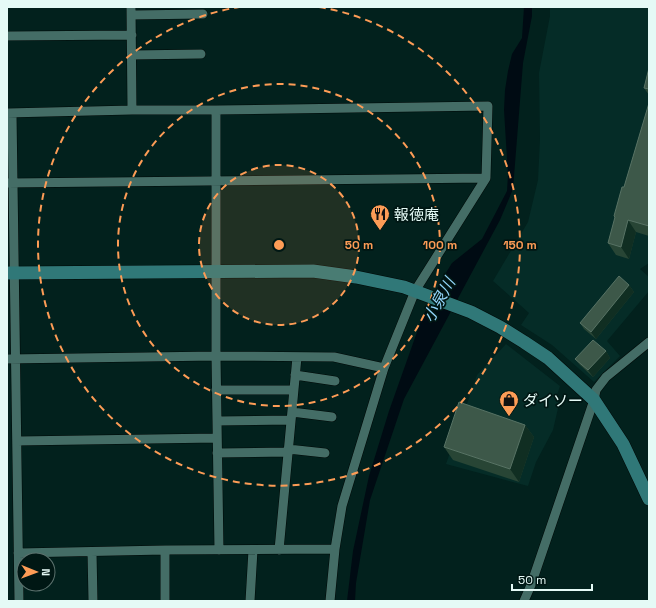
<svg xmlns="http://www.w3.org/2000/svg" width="656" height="608" viewBox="0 0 656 608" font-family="'Space Grotesk','Noto Sans JP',sans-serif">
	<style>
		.built { fill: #052c27 }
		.water { fill: #000b13 }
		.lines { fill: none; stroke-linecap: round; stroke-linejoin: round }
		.street-casing { stroke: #000907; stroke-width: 10 }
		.secondary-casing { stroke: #000907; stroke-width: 14 }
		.street { stroke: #446d66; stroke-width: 9 }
		.secondary { stroke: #307878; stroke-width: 13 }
		.wall { fill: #284535 }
		.shaded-wall { fill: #102e22 }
		.building { fill: #3d5849; stroke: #577264 }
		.ring { fill: none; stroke: #fd9c56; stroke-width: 2; stroke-dasharray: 7 5 }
		.labels { text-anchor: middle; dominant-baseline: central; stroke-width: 3.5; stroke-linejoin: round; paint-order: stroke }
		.poi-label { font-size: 15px; fill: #e5faf6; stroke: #001714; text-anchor: start }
		.water-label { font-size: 16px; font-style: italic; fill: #93d5fb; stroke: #001714 }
		.centre { fill: #fd9c56; stroke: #001714; stroke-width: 2 }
		.ring-label { font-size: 12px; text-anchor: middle; font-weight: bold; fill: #fd9c56; stroke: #001714; stroke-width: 3.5; stroke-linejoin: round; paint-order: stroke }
	</style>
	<rect width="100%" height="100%" fill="#02211d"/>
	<path class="built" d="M 550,7 L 649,7 L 649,263 L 640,269 L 649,277 L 649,291 L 607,341 L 620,356 L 594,382 L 552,345 L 521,325 L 529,313 L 493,281 L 528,222 L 538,180 L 540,139 L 539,73 L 550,16 Z
		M 506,344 L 560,386 L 557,395 L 559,404 L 553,430 L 536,462 L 528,486 L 446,464 L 477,375 Z"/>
	<path class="water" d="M 524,7 L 532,7 L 532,16 L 523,63 L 513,189 L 500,220 L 404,399 L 370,500 L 356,583 L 355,601 L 347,601 L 353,551 L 369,476 L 389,411 L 422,318 L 444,276 L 452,263 L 482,239 L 507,191 L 508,175 L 504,110 L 505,90 L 508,71 L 512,54 L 522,38 Z"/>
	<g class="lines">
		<g class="street-casing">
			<path id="street" d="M 131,7 L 132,110
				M 132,15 L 203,14
				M 7,36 L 132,35
				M 132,55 L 201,54
				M 216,110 L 488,106 L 486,178 L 415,291 L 384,368 L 342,506 L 335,549 L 330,601
				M 7,113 L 132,110 L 216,110 L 216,356 L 219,550
				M 12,113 L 19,601
				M 7,183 L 486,178
				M 7,359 L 216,356 L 334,357 L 384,368
				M 295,375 L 335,381
				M 216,390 L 294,390
				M 292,412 L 332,417
				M 217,421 L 291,420
				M 17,441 L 217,438
				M 288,449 L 325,453
				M 217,453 L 288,452
				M 165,550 L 165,601
				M 279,550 L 297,357
				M 92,552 L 93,601
				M 18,553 L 165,550 L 335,549
				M 250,601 L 253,550
				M 524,601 L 531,585 L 594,400 L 596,390 L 606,377 L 649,342"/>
		</g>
		<g class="secondary-casing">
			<path id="secondary" d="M 7,273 L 313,271 L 356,277 L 404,287 L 471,312 L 500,327 L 524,342 L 548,358 L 594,400 L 623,444 L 649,499"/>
		</g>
		<use href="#street" class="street"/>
		<use href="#secondary" class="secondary"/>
	</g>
	<path class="wall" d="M 649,68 L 649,95 L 644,88 Z
		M 649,103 L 649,236 L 636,232 L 629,259 L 616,255 L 608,243 L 615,218 L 614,216 L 624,187 Z
		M 629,285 L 634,292 L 596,339 L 584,329 L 580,323 Z
		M 606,351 L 610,358 L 593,377 L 580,365 L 575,359 Z
		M 525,425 L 534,437 L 519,482 L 453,460 L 444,447 Z"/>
	<path class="shaded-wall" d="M 628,220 L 636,232 L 629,259 L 621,247 Z
		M 629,285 L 634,292 L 596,339 L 591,332 Z
		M 606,351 L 610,358 L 593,377 L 588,370 Z
		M 525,425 L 534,437 L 519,482 L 510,469 Z"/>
	<path class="building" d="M 649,68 L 649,89 L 644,88 Z
		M 649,103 L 649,226 L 628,220 L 621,247 L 608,243 L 615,217 L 614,216 L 622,187 L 624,187 Z
		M 619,276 L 629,285 L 591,332 L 580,323 Z
		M 593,340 L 606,351 L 588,370 L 575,359 Z
		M 459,402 L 525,425 L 510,469 L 444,447 Z"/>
	<circle cx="279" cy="245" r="80" fill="#fd9c56" fill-opacity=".12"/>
	<g class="ring">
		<circle cx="279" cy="245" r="80"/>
		<circle cx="279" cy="245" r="161"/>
		<path d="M319 7A241 241 0 1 1 239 7"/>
	</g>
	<defs>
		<g id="restaurant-pin" transform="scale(1)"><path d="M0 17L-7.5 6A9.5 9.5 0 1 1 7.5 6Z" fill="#fd9c56" stroke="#001714"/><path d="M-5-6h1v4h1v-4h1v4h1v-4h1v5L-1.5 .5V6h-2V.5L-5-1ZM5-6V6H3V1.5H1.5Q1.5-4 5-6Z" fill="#111"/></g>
		<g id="shop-pin" transform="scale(1)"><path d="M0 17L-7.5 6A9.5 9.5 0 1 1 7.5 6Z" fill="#fd9c56" stroke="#001714"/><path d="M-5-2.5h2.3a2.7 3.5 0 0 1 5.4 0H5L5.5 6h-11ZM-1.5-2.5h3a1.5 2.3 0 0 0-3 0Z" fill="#111"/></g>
	</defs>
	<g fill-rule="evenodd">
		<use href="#restaurant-pin" x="380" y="214"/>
		<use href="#shop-pin" x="509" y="400"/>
	</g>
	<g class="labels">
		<g class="poi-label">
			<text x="394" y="214">報徳庵</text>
			<text x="523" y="400">ダイソー</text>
		</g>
		<g class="water-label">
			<text transform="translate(439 300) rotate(-61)">小泉川</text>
		</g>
	</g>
	<circle cx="279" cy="245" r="6" class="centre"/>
	<g class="ring-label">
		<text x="359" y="249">50 m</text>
		<text x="440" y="249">100 m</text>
		<text x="520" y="249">150 m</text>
	</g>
	<rect width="656" height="608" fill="none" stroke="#e5faf6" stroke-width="16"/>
	<g transform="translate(36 572) rotate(91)"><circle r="19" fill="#001714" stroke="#5c726e"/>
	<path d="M0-3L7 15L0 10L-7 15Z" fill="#fd9c56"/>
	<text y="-6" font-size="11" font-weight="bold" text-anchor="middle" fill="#e5faf6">N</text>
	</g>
	<path d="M512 584v6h80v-6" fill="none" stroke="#e5faf6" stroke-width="2"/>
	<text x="518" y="584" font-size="12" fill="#e5faf6" stroke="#001714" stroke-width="3" paint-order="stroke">50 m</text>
</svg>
